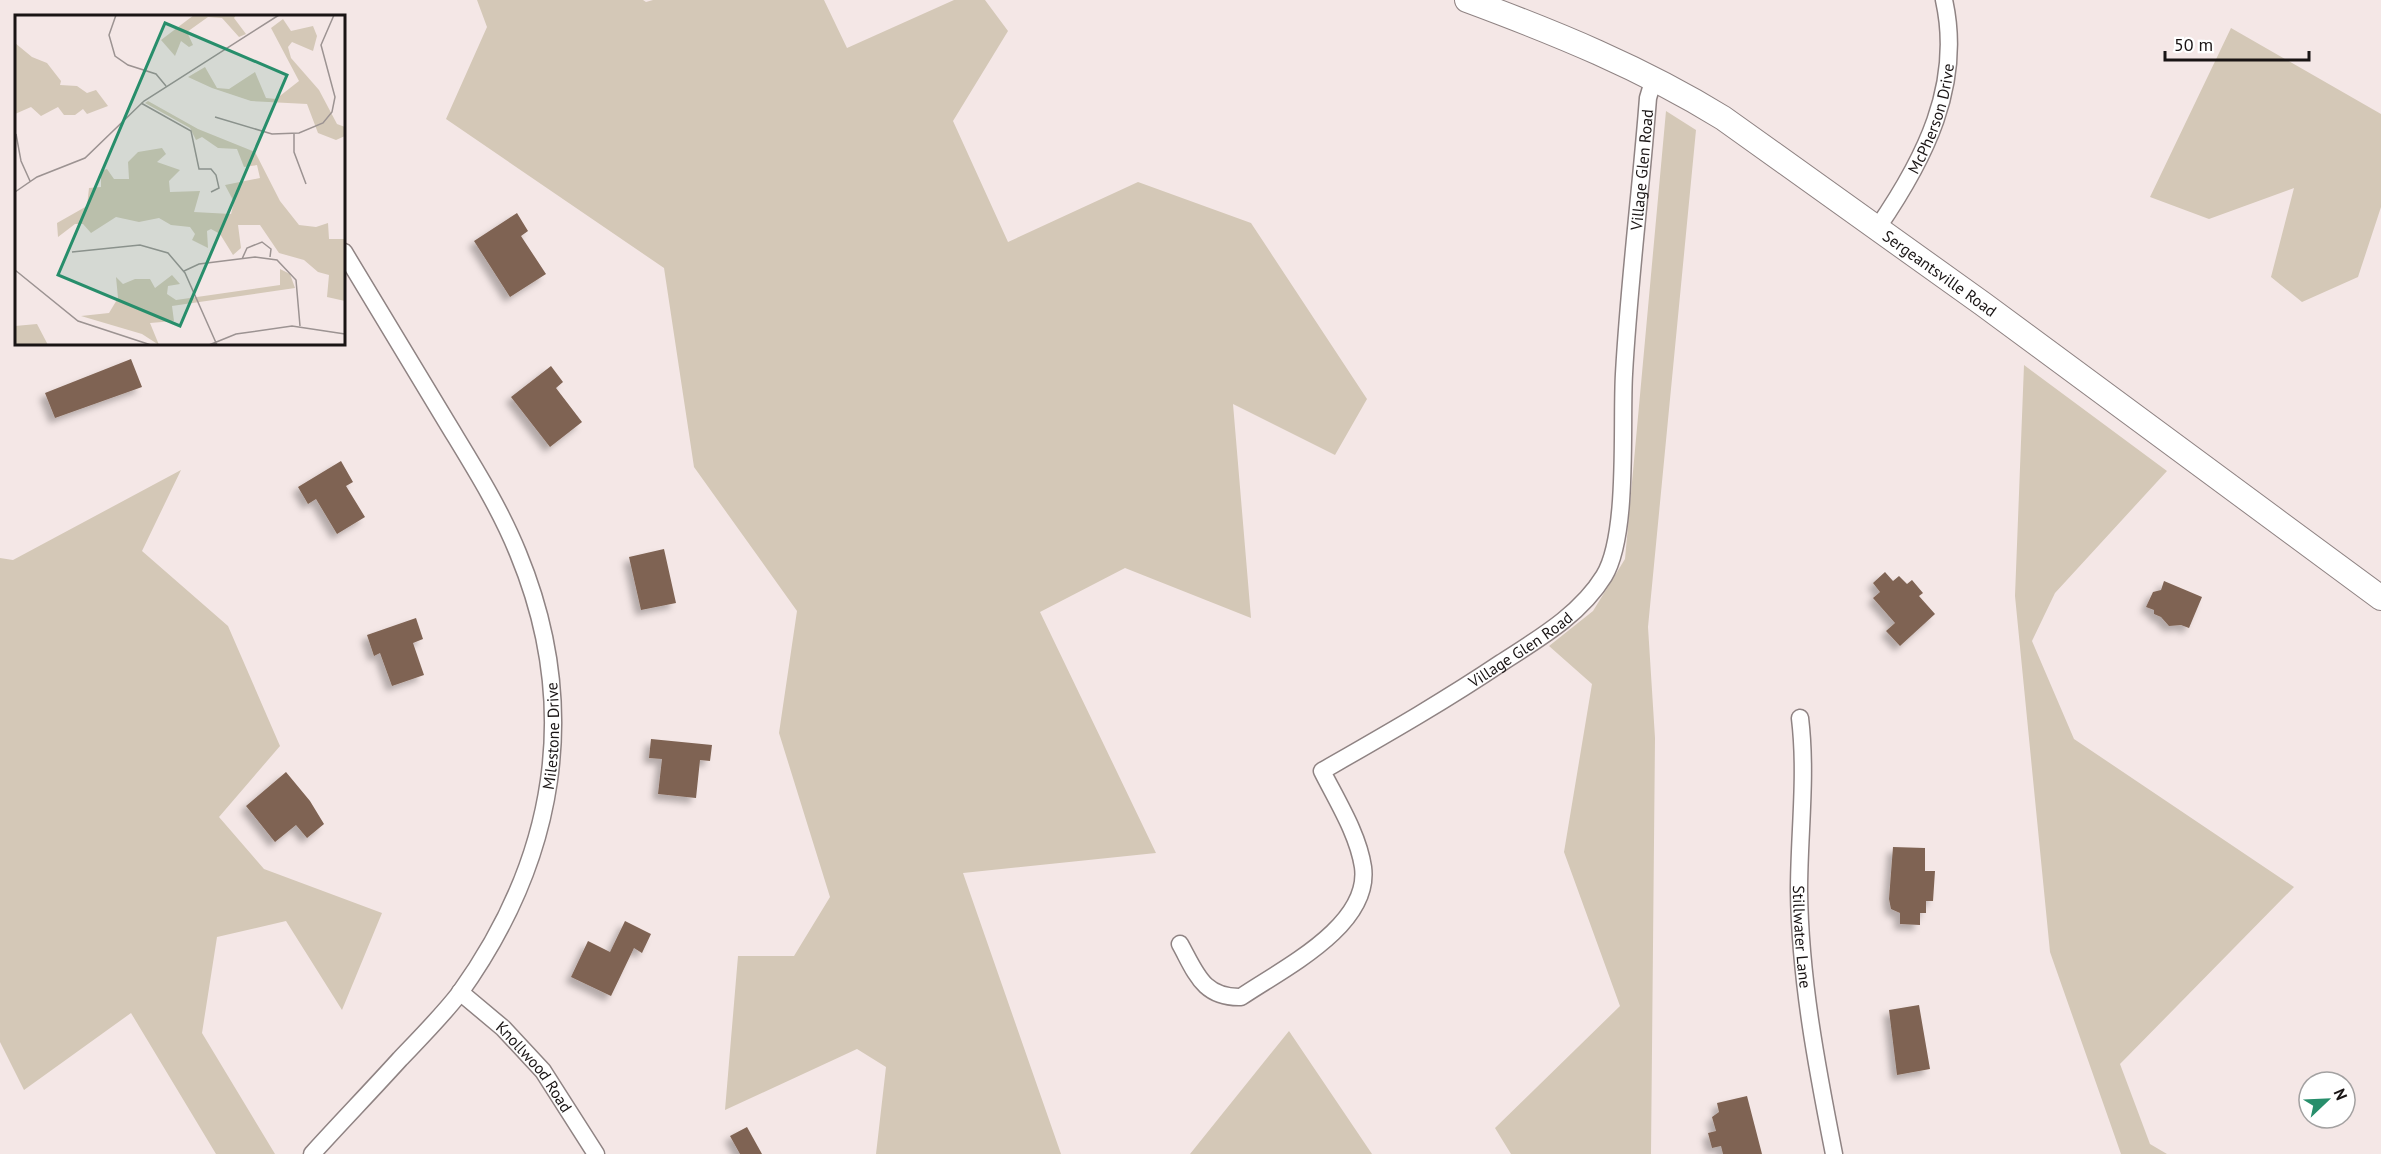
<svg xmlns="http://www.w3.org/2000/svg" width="2381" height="1154" viewBox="0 0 2381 1154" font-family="'PT Sans',sans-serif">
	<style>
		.green { fill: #d4c8b7 }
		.building { fill: #7f6353; filter: url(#shadow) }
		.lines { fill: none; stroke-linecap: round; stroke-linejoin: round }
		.minor-casing { stroke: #8f8383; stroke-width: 19 }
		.secondary-casing { stroke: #8f8383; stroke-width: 26 }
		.minor { stroke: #fff; stroke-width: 16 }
		.secondary { stroke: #fff; stroke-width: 24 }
		.labels { text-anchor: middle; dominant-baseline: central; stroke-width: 5; stroke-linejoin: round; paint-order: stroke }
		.street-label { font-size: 16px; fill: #191414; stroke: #fff }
		.inset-road { fill: none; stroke: #9c9392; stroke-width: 1.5 }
		.view { fill: #278e6b; fill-opacity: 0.15; stroke: #278e6b; stroke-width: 3 }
		.inset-edge { fill: none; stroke: #191414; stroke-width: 3 }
	</style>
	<defs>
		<filter id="shadow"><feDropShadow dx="-5.5" dy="5.5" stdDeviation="3" flood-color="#0004"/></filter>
	</defs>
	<rect width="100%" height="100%" fill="#f4e7e6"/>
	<path class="green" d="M 477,0 L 643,0 L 646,2 L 653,0 L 824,0 L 847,48 L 954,0 L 985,0 L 1008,31 L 953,121 L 1008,242 L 1138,182 L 1251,223 L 1367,399 L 1335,455 L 1233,404 L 1251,618 L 1125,568 L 1040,612 L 1156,853 L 963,873 L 1061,1154 L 876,1154 L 886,1067 L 857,1049 L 725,1110 L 738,956 L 794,956 L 830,897 L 779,733 L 797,611 L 694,467 L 664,268 L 446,119 L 487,27 Z
		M 2231,28 L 2381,114 L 2381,207 L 2358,277 L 2302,302 L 2271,277 L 2294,188 L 2209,219 L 2150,197 Z
		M 1666,111 L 1696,130 L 1648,627 L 1655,738 L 1651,1154 L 1511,1154 L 1495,1128 L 1620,1006 L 1564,852 L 1592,684 L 1549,646 L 1593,611 L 1625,559 Z
		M 2024,365 L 2167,471 L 2055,593 L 2032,641 L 2074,739 L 2294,887 L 2120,1064 L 2150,1144 L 2167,1154 L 2121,1154 L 2050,952 L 2015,596 Z
		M 181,470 L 142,551 L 228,626 L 280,746 L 219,817 L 264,869 L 382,913 L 342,1010 L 286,921 L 217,937 L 202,1033 L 275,1154 L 216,1154 L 131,1013 L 24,1090 L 0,1042 L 0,558 L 13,560 Z
		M 1289,1031 L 1372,1154 L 1190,1154 Z"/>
	<path class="building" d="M 517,213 L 528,231 L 521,236 L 546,274 L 510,297 L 474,241 Z
		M 131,359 L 142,387 L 55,418 L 45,393 Z
		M 551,366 L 563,382 L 556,388 L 582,422 L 550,447 L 511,397 Z
		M 341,461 L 353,482 L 346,486 L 365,517 L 337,534 L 316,499 L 308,504 L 298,487 Z
		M 664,549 L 676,603 L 641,610 L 629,557 Z
		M 1885,572 L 1893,581 L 1899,576 L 1907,584 L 1912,580 L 1923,593 L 1919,596 L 1935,614 L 1900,646 L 1886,631 L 1895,623 L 1873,598 L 1880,592 L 1873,583 Z
		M 2164,581 L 2202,597 L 2189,628 L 2181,625 L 2169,626 L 2161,617 L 2154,614 L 2154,610 L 2146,607 L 2153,592 L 2161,590 Z
		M 416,618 L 423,639 L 413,643 L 424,675 L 392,686 L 380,653 L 374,656 L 367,635 Z
		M 651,739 L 712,745 L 710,761 L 700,760 L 696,798 L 658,794 L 662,759 L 649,758 Z
		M 286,772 L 310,801 L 324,824 L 307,838 L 296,825 L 275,842 L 246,806 Z
		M 1893,847 L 1925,848 L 1925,871 L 1935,871 L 1933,901 L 1926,901 L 1926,913 L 1920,913 L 1920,925 L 1900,924 L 1900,913 L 1891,909 L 1889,899 Z
		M 625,921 L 651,934 L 642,953 L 634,948 L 611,996 L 571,977 L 588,941 L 610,952 Z
		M 1919,1005 L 1930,1069 L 1897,1075 L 1889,1010 Z
		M 1747,1096 L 1762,1154 L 1723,1154 L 1721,1146 L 1712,1148 L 1708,1133 L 1716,1131 L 1712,1117 L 1719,1112 L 1717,1103 Z
		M 747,1127 L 762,1154 L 740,1154 L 730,1136 Z"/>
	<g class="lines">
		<g class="minor-casing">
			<g id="minor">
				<path id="s1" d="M 1878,227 C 1924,160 1963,85 1944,0"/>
				<path id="s2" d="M 1800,718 C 1807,776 1799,833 1799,891 C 1800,979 1817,1068 1834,1154"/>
				<path id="s3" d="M 1180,944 C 1196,973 1203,998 1241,997 C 1282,969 1371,926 1363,867 C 1358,834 1337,801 1322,771 C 1383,736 1443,702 1501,663 C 1538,639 1580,615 1604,576 C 1629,535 1621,425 1624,374 C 1629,282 1641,190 1648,98 L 1654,78"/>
				<path id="s4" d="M 460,992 L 503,1028 L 543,1071 L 596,1154"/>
				<path id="s5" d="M 312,1154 C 341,1122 371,1091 400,1059 C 420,1038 441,1017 459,994 C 556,859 582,708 518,553 C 499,506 472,464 446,421 C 412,365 378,309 344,252"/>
			</g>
		</g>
		<g class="secondary-casing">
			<g id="secondary">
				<path id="s6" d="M 1467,0 C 1556,33 1642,68 1723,118 L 1983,304 L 2381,598"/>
			</g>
		</g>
		<use href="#minor" class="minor"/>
		<use href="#secondary" class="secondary"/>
	</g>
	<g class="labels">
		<g class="street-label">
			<text stroke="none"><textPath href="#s1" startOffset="122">McPherson Drive</textPath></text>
			<text stroke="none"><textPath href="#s3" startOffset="1134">Village Glen Road</textPath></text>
			<text stroke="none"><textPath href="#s6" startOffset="549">Sergeantsville Road</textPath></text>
			<text stroke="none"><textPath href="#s3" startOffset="612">Village Glen Road</textPath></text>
			<text stroke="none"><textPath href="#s5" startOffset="496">Milestone Drive</textPath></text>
			<text stroke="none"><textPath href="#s2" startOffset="219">Stillwater Lane</textPath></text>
			<text stroke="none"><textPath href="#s4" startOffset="106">Knollwood Road</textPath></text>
		</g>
	</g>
	<g transform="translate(15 15)">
		<rect width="330" height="330" fill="#f4e7e6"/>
		<path d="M 179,0 L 221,0 L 219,3 L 231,19 L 224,22 L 207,3 L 193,2 L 172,17 L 178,30 L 174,32 L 166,26 L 160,41 L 146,25 ZM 268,4 L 276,16 L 298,11 L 302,21 L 298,36 L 277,27 L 273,32 L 276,43 L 304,75 L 322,109 L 330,112 L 330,121 L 321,125 L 303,118 L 292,89 L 236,86 L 197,73 L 173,62 L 190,52 L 202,73 L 214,74 L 240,57 L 251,83 L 261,84 L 284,66 L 256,13 ZM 0,28 L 17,42 L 32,48 L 46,66 L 45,70 L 62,71 L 72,78 L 81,75 L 93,91 L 72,99 L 68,94 L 60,100 L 49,100 L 43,92 L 26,101 L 16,92 L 0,99 ZM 133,86 L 183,114 L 240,137 L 265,186 L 284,210 L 301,212 L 313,208 L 314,224 L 330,224 L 330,286 L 312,282 L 314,260 L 303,257 L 289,245 L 264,238 L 245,210 L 223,210 L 226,233 L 218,240 L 205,219 L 196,214 L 192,216 L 193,233 L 177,225 L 180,219 L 175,212 L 156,210 L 144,203 L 124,207 L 101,202 L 76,218 L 68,209 L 60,209 L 43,222 L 42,208 L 72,191 L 74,173 L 86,172 L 86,156 L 92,154 L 99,164 L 114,164 L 113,147 L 123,137 L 147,133 L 151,139 L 142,147 L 165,155 L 154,166 L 155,177 L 185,176 L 179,197 L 216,199 L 219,187 L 210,170 L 245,163 L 242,150 L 229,152 L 222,134 L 203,133 L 187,122 L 181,125 L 175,113 L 130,88 ZM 265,254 L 275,259 L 280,273 L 157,291 L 159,306 L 135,308 L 144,330 L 127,319 L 66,301 L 94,298 L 103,283 L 101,262 L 108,269 L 120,264 L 135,264 L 140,273 L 157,260 L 165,269 L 153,271 L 152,279 L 161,285 L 265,270 ZM 22,309 L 33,330 L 0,330 L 0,311 Z" fill="#d4c8b7"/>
		<path class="inset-road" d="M 101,0 L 94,20 L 100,41 L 113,50 L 141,59 L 151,71M 126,88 L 176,116 L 184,154 L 196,154 L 201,160 L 204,173 L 196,177M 200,102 L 257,119 L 284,118 L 308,108 L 317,97 L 320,82 L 306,30 L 319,0M 1,119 L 6,146 L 15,166M 279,119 L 279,137 L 291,169M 0,177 L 22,162 L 70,143 L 129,86 L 264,0M 57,237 L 125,230 L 153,238 L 170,258 L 202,330M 227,244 L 232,233 L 247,227 L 256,234 L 255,242M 0,255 L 63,306 L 136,330M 169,256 L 184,249 L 240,242 L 262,245 L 281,265 L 285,311M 194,330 L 221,319 L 277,311 L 330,319"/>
		<path class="view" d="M 150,8 L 272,60 L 165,311 L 43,260 Z"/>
		<rect width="330" height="330" class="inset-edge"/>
	</g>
	<g transform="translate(2327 1100) rotate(67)"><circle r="28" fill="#ffffff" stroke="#a3a1a1" stroke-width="1.5"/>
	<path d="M0-4.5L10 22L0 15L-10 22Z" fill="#278e6b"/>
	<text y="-9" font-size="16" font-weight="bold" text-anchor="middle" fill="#191414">N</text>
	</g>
	<path d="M2165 51v9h144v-9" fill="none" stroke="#191414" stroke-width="3"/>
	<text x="2174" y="51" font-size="18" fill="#191414" stroke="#ffffff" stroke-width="4.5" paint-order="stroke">50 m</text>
</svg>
